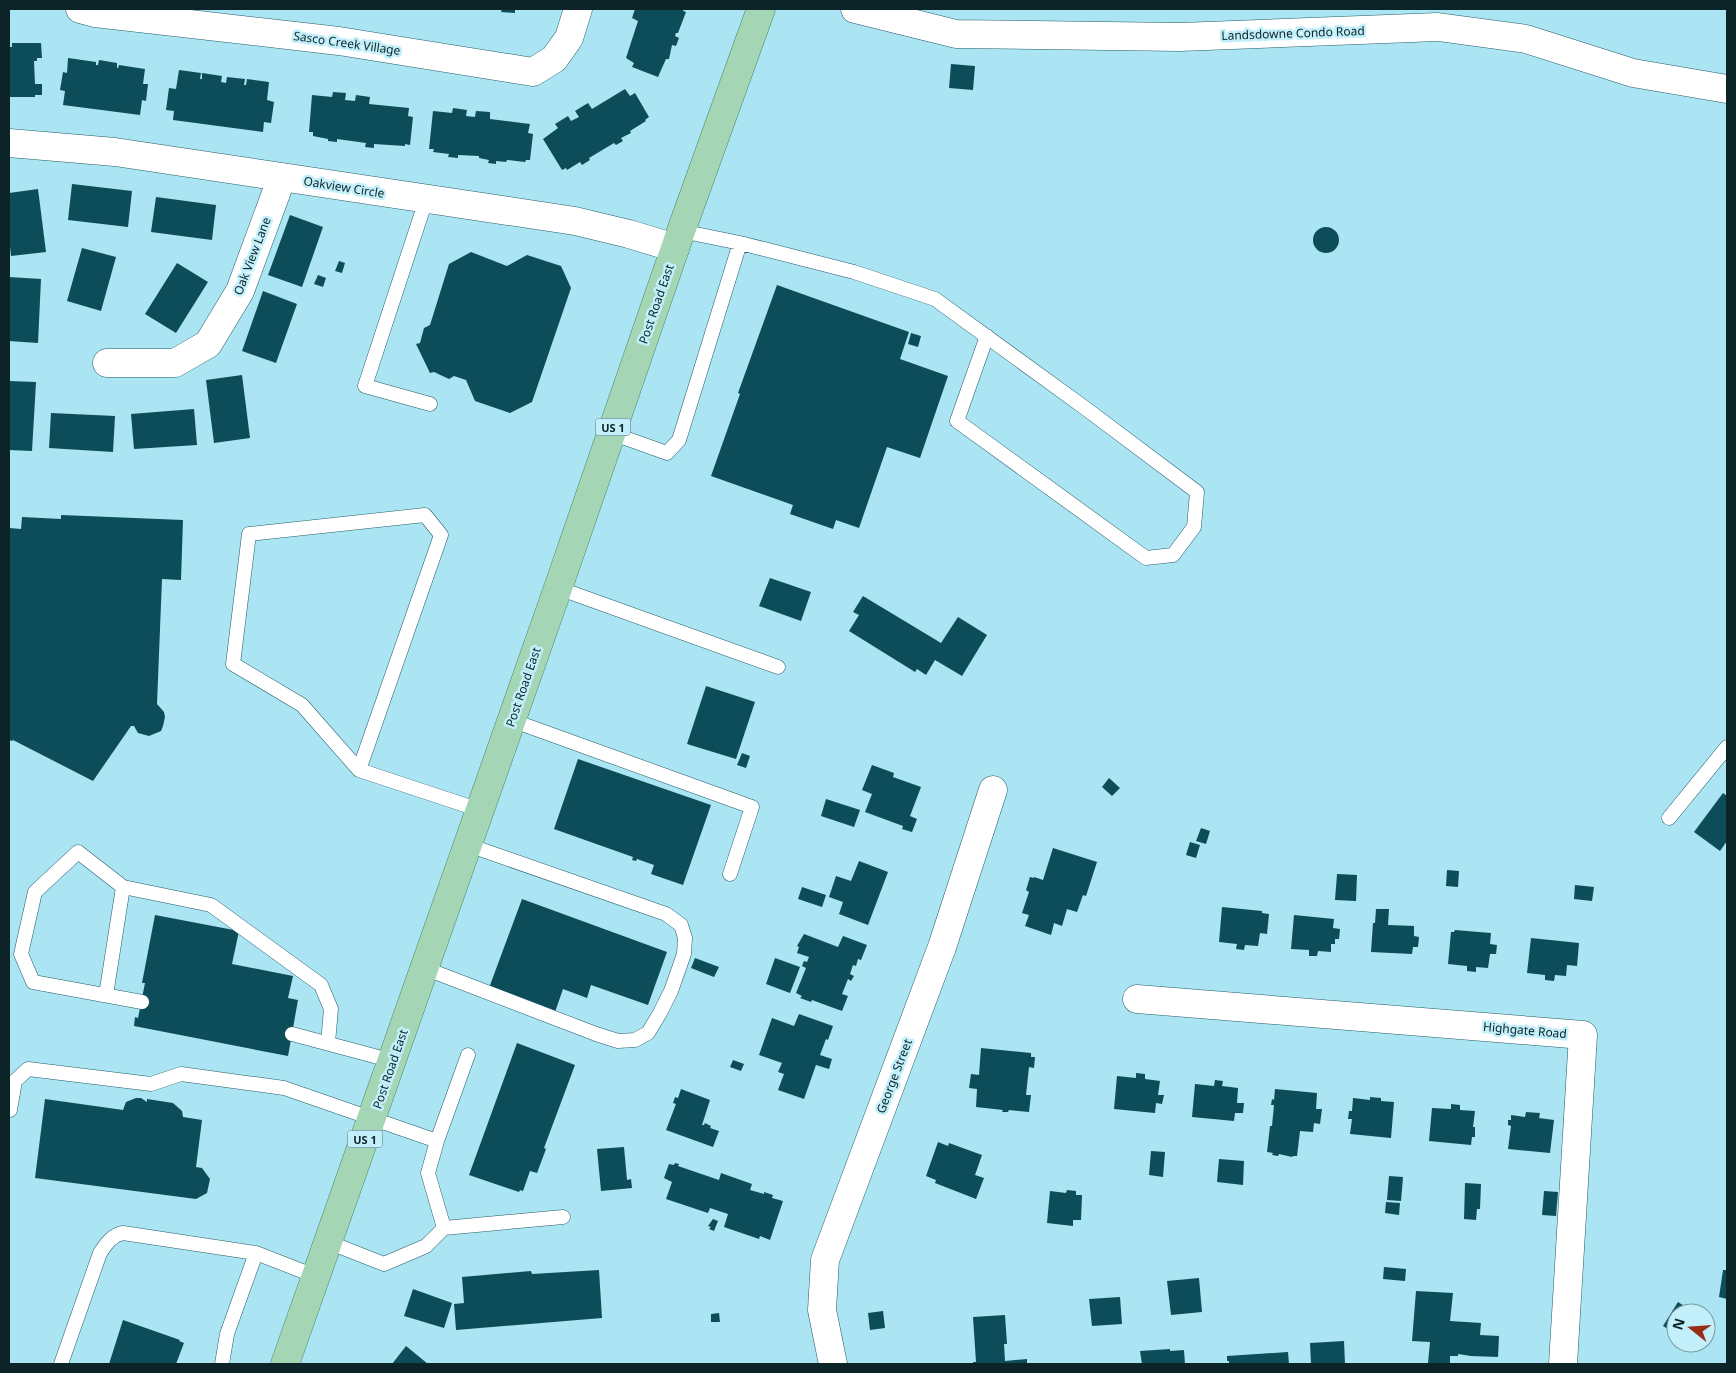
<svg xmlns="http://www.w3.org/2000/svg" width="1736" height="1373" viewBox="0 0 1736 1373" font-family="'Noto Sans',sans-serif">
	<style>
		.building { fill: #0c4d59 }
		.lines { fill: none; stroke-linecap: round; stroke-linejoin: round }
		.lane-casing { stroke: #255d69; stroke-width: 15 }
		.street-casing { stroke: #255d69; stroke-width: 29 }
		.primary-casing { stroke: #488665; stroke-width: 29 }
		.lane { stroke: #fff; stroke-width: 14 }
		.street { stroke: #fff; stroke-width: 28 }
		.primary { stroke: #a4d6b6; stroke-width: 28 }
		.labels { text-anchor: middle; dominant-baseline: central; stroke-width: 5; stroke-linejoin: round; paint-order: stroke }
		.shield { fill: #c2effa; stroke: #436067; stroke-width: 1 }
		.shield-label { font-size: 11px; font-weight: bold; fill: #0c2328 }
		.street-label { font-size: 12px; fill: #0c2328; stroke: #c2effa }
	</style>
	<rect width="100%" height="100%" fill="#abe4f2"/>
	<path class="building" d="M 502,9 L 515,9 L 515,13 L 501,12 Z
		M 635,9 L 684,9 L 683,11 L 686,12 L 678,33 L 676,33 L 675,36 L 679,38 L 676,46 L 672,45 L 669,59 L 666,59 L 658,77 L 632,67 L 634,63 L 626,58 L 638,21 L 632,18 Z
		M 12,43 L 41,43 L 42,58 L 37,58 L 37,61 L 34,61 L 35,84 L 42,84 L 42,95 L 35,95 L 35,97 L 9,97 L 9,47 L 12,47 Z
		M 68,58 L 96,62 L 96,65 L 98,65 L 99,60 L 117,63 L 117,68 L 118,68 L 119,65 L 145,69 L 143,84 L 148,84 L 146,101 L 142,100 L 140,115 L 63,105 L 65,91 L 60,90 L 63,72 L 67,73 Z
		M 951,64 L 975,66 L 973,90 L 949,88 Z
		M 179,70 L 201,73 L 200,79 L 202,79 L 202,73 L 222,76 L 221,82 L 226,83 L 227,77 L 245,79 L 244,85 L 246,85 L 247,79 L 269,82 L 267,100 L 274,102 L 271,123 L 264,122 L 263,132 L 173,120 L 174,111 L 166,110 L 169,88 L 176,89 Z
		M 625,89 L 630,96 L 635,93 L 649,117 L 645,120 L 646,121 L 630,131 L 631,133 L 621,138 L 623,141 L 616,145 L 614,143 L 589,158 L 590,160 L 582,165 L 580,162 L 567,170 L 566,168 L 562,170 L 543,139 L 558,128 L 555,124 L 568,116 L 571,121 L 579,117 L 575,111 L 588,103 L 592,109 Z
		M 333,92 L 346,93 L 345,100 L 355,101 L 356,95 L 370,97 L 369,104 L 409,108 L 408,116 L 413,117 L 410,145 L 405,144 L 405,146 L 374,144 L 374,148 L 365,147 L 366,143 L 337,139 L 337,142 L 328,141 L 328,139 L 313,136 L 313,132 L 309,132 L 312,95 L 332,97 Z
		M 453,108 L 467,110 L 466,116 L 475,117 L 476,111 L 490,112 L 490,119 L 530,124 L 528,133 L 533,134 L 530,160 L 526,160 L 525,162 L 507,160 L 506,162 L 496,161 L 496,164 L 488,163 L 489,160 L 479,158 L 479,156 L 458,155 L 458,158 L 448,157 L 449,154 L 433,152 L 434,149 L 429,149 L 433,111 L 452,113 Z
		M 72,184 L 132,191 L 128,227 L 68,220 Z
		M 38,189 L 46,252 L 11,256 L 9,238 L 9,193 Z
		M 156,197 L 216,205 L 212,240 L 151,232 Z
		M 290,215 L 323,227 L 302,287 L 268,275 Z
		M1313 240a13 13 0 1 1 26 0a13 13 0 1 1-26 0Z
		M 82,248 L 116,257 L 101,311 L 67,301 Z
		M 471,252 L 507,266 L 527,255 L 561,266 L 571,288 L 532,402 L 510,413 L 475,401 L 466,380 L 454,376 L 449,379 L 434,372 L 430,373 L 416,344 L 420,343 L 424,328 L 430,325 L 449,264 Z
		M 339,261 L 345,263 L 342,273 L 335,271 Z
		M 177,263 L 208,282 L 176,333 L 145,314 Z
		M 318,275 L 326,278 L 323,287 L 314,284 Z
		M 9,277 L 41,279 L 38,343 L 9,341 Z
		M 777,285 L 909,332 L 900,359 L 948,376 L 920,458 L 887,447 L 859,528 L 836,520 L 833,529 L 790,514 L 793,505 L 711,476 L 740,394 L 738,393 Z
		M 263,291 L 297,304 L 276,363 L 242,351 Z
		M 911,333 L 921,336 L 918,347 L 908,344 Z
		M 242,375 L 250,438 L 214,443 L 206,380 Z
		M 9,381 L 36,382 L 32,451 L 9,450 Z
		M 194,409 L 197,445 L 134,449 L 131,414 Z
		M 51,413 L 115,416 L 113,452 L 49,448 Z
		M 61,515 L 183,520 L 181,580 L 162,579 L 157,704 L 164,712 L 165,717 L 163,726 L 161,731 L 149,736 L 138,733 L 134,726 L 131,726 L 93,781 L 13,740 L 12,741 L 9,740 L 9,528 L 21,529 L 22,517 L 61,519 Z
		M 770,578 L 811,592 L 801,621 L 759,606 Z
		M 863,596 L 941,643 L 958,617 L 987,635 L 962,676 L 935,660 L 926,675 L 917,669 L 915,672 L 849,631 L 859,615 L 853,612 Z
		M 706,686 L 755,702 L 736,759 L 687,744 Z
		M 742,753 L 750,756 L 746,768 L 737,765 Z
		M 578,759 L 711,805 L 683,885 L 651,874 L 654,865 L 637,859 L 636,861 L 632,860 L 633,857 L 554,829 Z
		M 872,765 L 894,773 L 893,777 L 921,787 L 910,816 L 917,819 L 912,832 L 902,829 L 903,826 L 865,812 L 872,794 L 862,790 Z
		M 1109,778 L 1120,788 L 1112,796 L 1102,787 Z
		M 1723,793 L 1727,796 L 1727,841 L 1720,851 L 1694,832 Z
		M 826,799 L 860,810 L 854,827 L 821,816 Z
		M 1201,828 L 1210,831 L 1206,844 L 1196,841 Z
		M 1190,842 L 1200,845 L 1196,858 L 1186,855 Z
		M 1053,848 L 1097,862 L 1086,896 L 1083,895 L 1077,912 L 1067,909 L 1062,926 L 1054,923 L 1051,935 L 1025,926 L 1029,915 L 1022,913 L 1029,892 L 1026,890 L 1030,877 L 1034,878 L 1034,877 L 1043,880 Z
		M 859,861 L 888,872 L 868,925 L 839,914 L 843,902 L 829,897 L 836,876 L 851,881 Z
		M 1447,870 L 1459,871 L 1458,887 L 1446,886 Z
		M 1337,874 L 1357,875 L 1356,901 L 1335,900 Z
		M 1575,885 L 1594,887 L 1592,901 L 1574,899 Z
		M 802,887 L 826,895 L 822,907 L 798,899 Z
		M 522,899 L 667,952 L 648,1005 L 591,985 L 587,998 L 563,989 L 555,1012 L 489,988 Z
		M 1222,907 L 1262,911 L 1262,913 L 1269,914 L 1267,934 L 1260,933 L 1258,946 L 1245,945 L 1244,950 L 1236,949 L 1237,944 L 1219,942 Z
		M 1376,909 L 1389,909 L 1388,925 L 1414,926 L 1414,936 L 1419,937 L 1418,947 L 1413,947 L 1412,954 L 1371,952 L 1373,923 L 1375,923 Z
		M 155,915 L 239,931 L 232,964 L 293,976 L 288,998 L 298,1000 L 288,1056 L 134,1026 L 135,1017 L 138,1018 L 145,983 L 142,983 Z
		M 1294,915 L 1334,919 L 1333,928 L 1340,929 L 1339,939 L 1335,939 L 1335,944 L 1331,944 L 1331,952 L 1318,951 L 1317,956 L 1309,956 L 1309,950 L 1291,949 Z
		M 1455,930 L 1491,933 L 1490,944 L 1497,945 L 1496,954 L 1490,954 L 1488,968 L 1476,967 L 1476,972 L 1467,971 L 1467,966 L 1448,964 L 1451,932 L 1454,932 Z
		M 804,934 L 838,947 L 843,936 L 867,945 L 861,960 L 858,959 L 856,966 L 853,965 L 850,974 L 854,976 L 851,981 L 848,979 L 842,994 L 848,996 L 842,1011 L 812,1000 L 811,1002 L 800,998 L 802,996 L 796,993 L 806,968 L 802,966 L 804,961 L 807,962 L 809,957 L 797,953 L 799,947 L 797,946 Z
		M 1531,938 L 1579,943 L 1577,966 L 1567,965 L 1566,976 L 1555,975 L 1554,981 L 1545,980 L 1545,975 L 1527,973 Z
		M 695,958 L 719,967 L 714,977 L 691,968 Z
		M 775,958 L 800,967 L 790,993 L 766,984 Z
		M 799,1014 L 833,1026 L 828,1040 L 826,1039 L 820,1055 L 832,1059 L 829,1069 L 816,1065 L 804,1099 L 778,1090 L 784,1074 L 778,1072 L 782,1063 L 759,1055 L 772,1018 L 794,1026 Z
		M 517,1043 L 575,1065 L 544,1148 L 546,1149 L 537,1173 L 530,1171 L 523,1191 L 520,1190 L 519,1192 L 469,1175 Z
		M 981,1048 L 1031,1053 L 1031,1057 L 1035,1057 L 1034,1068 L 1029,1067 L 1026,1095 L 1031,1095 L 1029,1112 L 1009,1110 L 1008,1112 L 1002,1112 L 1003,1110 L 976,1107 L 977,1089 L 969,1088 L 971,1074 L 979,1075 Z
		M 733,1060 L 744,1064 L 741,1071 L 730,1067 Z
		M 1136,1073 L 1145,1074 L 1145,1079 L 1160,1081 L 1158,1095 L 1164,1095 L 1162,1104 L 1156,1103 L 1155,1113 L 1114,1109 L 1117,1076 L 1136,1078 Z
		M 1215,1080 L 1223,1081 L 1222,1086 L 1238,1088 L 1237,1103 L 1244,1103 L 1243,1113 L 1235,1113 L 1234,1121 L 1192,1117 L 1195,1084 L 1214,1086 Z
		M 681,1089 L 710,1100 L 702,1125 L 704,1125 L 705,1123 L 711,1126 L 710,1128 L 719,1131 L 713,1147 L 666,1130 L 676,1104 L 673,1103 L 675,1097 L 678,1098 Z
		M 1275,1089 L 1317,1093 L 1316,1109 L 1322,1109 L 1320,1124 L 1314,1123 L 1313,1132 L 1300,1131 L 1297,1156 L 1293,1156 L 1292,1157 L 1279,1154 L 1278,1156 L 1272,1155 L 1273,1153 L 1267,1152 L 1270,1126 L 1272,1126 L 1274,1105 L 1271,1105 L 1272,1099 L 1274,1100 Z
		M 1370,1097 L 1381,1098 L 1381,1101 L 1394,1102 L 1391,1138 L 1350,1134 L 1352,1119 L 1348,1119 L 1349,1111 L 1352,1111 L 1353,1098 L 1370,1100 Z
		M 136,1098 L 141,1098 L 147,1102 L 147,1099 L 173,1103 L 182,1111 L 183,1117 L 202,1120 L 196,1167 L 202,1168 L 210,1179 L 207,1193 L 196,1199 L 35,1178 L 45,1099 L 123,1110 L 126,1102 Z
		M 1451,1104 L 1460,1105 L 1460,1110 L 1475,1111 L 1473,1127 L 1475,1127 L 1475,1137 L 1472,1137 L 1471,1145 L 1429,1141 L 1432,1108 L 1451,1109 Z
		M 1526,1112 L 1540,1113 L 1539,1118 L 1554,1120 L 1550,1153 L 1508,1149 L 1511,1126 L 1508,1125 L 1508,1120 L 1511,1120 L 1511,1115 L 1525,1117 Z
		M 938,1142 L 948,1146 L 949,1143 L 982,1155 L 975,1175 L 984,1178 L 976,1199 L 935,1183 L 936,1180 L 926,1176 Z
		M 624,1147 L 627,1180 L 631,1179 L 632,1188 L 601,1191 L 597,1149 Z
		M 1151,1151 L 1165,1152 L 1163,1177 L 1149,1175 Z
		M 1219,1159 L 1244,1161 L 1243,1185 L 1217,1182 Z
		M 675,1163 L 679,1164 L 678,1166 L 719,1180 L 721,1173 L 752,1184 L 750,1190 L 764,1194 L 764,1192 L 773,1195 L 772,1198 L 783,1201 L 770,1240 L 760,1236 L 759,1239 L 724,1227 L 728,1214 L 710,1208 L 708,1213 L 666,1199 L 672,1182 L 664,1178 L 669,1164 L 674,1165 Z
		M 1389,1176 L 1403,1177 L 1401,1201 L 1387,1200 Z
		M 1465,1183 L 1481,1184 L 1480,1209 L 1477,1209 L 1476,1220 L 1464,1219 Z
		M 1067,1190 L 1076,1191 L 1076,1195 L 1082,1195 L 1081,1220 L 1073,1220 L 1073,1226 L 1047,1223 L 1050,1191 L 1066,1193 Z
		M 1544,1191 L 1558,1192 L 1556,1216 L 1542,1215 Z
		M 1386,1202 L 1400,1203 L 1399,1215 L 1385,1213 Z
		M 713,1219 L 718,1221 L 714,1231 L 709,1229 L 711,1227 L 708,1226 Z
		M 1384,1267 L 1406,1269 L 1405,1281 L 1383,1279 Z
		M 599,1270 L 602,1318 L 456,1330 L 454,1304 L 464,1303 L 462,1277 L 531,1271 L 532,1274 Z
		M 1723,1270 L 1727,1270 L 1727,1299 L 1719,1297 Z
		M 1199,1278 L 1202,1312 L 1171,1315 L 1167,1281 Z
		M 413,1289 L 452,1303 L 444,1328 L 404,1316 Z
		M 1416,1291 L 1453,1293 L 1450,1321 L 1481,1323 L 1480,1335 L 1499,1336 L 1498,1357 L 1471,1356 L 1458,1354 L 1458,1356 L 1450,1356 L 1450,1364 L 1428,1363 L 1430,1342 L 1412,1341 Z
		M 1120,1297 L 1122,1324 L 1092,1326 L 1089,1299 Z
		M 1678,1302 L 1695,1313 L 1676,1313 L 1676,1334 L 1663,1326 Z
		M 883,1311 L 885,1328 L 870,1330 L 868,1313 Z
		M 719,1313 L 720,1322 L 711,1322 L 711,1314 Z
		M 1005,1315 L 1007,1344 L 1004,1344 L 1005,1361 L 1027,1359 L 1027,1364 L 973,1364 L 973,1362 L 976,1362 L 973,1317 Z
		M 123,1320 L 180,1340 L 179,1341 L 184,1343 L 176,1364 L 109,1364 Z
		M 1344,1341 L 1345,1364 L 1311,1364 L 1310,1343 Z
		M 406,1346 L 428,1364 L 392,1364 Z
		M 1170,1349 L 1170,1351 L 1184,1350 L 1185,1364 L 1142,1364 L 1140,1351 Z
		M 1288,1352 L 1289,1364 L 1229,1364 L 1229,1361 L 1227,1361 L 1227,1356 Z"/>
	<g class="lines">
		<g class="lane-casing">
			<path id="lane" d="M 426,200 L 365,386 L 430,404
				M 740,243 L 854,272 L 935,299 L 1085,408 L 1197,492 L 1194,527 L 1173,555 L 1146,558 L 957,421 L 987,336
				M 611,433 L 667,453 L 679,440 L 740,243 L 681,231
				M 558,588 L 778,667
				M 511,720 L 752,807 L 730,874
				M 359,770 L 302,705 L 233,664 L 249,534 L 425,515 L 441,535 L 359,770 L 480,810
				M 1669,818 L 1727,747
				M 123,887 L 78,852 L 35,892 L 21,954 L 33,982 L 142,1002
				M 424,968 L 596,1034 L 618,1041 L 635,1040 L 648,1033 L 660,1013 L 671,991 L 684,954 L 685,938 L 681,925 L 666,914 L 468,845
				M 106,995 L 123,887 L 211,905 L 321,985 L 331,1009 L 328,1043
				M 292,1034 L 393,1061
				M 10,1110 L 15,1081 L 28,1069 L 151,1084 L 181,1074 L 284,1088 L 437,1141
				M 444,1228 L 428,1173 L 437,1141 L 468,1055
				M 328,1242 L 384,1264 L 426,1246 L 444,1228 L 563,1217
				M 61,1364 L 100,1253 C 106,1244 112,1235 123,1233 L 256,1253 L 315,1276
				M 222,1364 L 227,1334 L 256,1253"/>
		</g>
		<g class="street-casing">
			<path id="street" d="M 80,9 L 95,13 L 339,41 L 533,72 L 554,59 L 569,38 L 578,9
				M 855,9 L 956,34 L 1180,37 L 1438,27 L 1526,39 L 1633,73 L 1727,89
				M 9,143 L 115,152 L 575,221 L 629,234 L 675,248
				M 107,363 L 175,363 L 208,344 L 240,291 L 282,177
				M 1137,999 L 1583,1035 L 1563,1364
				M 833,1364 L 822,1310 L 825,1260 L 942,947 L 993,790"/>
		</g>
		<g class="primary-casing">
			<path id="primary" d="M 285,1364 L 558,588 L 681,231 L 761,9"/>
		</g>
		<use href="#lane" class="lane"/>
		<use href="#street" class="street"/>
		<use href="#primary" class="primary"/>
	</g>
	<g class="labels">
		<g class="shield">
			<rect x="595.5" y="418.5" width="35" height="17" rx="4"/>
			<rect x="347.5" y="1130.5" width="35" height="17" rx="4"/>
		</g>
		<g class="shield-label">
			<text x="613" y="427">US 1</text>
			<text x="365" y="1139">US 1</text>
		</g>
		<g class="street-label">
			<text transform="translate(1293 33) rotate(-2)">Landsdowne Condo Road</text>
			<text transform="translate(347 43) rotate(8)">Sasco Creek Village</text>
			<text transform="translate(344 187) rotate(9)">Oakview Circle</text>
			<text transform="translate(252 256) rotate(-69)">Oak View Lane</text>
			<text transform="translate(656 304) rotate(-71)">Post Road East</text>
			<text transform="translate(523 687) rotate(-71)">Post Road East</text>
			<text transform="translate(1525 1030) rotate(5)">Highgate Road</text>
			<text transform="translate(390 1069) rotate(-71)">Post Road East</text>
			<text transform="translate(894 1076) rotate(-69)">George Street</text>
		</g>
	</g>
	<rect width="1736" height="1373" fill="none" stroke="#0c2328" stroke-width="20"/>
	<g transform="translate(1691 1328) rotate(287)"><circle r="24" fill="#c2effa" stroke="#799da6"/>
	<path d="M0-4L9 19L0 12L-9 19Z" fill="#972f16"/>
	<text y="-8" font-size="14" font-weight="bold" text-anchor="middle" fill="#0c2328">N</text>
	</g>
</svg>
